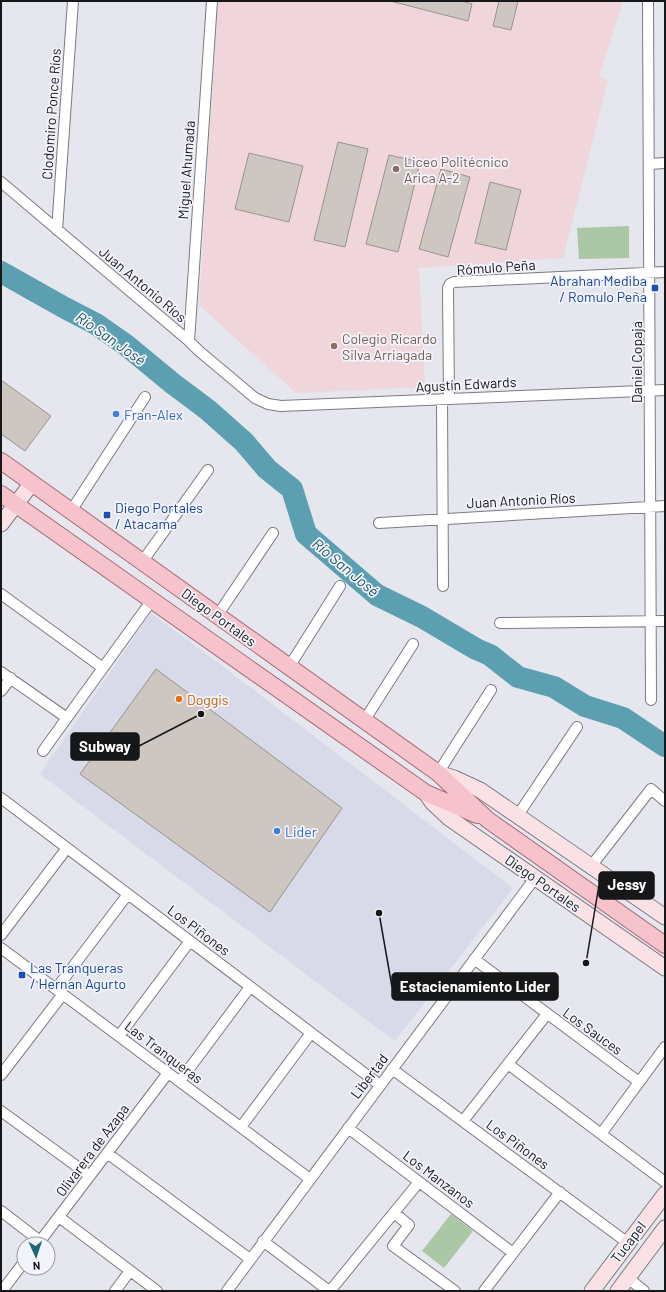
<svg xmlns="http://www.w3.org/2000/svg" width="666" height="1292" viewBox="0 0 666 1292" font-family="Barlow,sans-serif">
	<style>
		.built { fill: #d8dae9 }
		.education { fill: #f0d5db }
		.green { fill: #abc7a6 }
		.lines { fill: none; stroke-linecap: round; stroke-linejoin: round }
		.river { stroke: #5c9fb0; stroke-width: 22 }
		.building { fill: #cdc6c1; stroke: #99938e }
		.street-casing { stroke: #7b7c83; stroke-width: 12 }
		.secondary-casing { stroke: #7b7c83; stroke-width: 17 }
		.primary-casing { stroke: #a46c77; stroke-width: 18 }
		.street { stroke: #fff; stroke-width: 10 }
		.secondary { stroke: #fae1e5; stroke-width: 15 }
		.primary { stroke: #f6c2cb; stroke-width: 16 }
		.education-dot { fill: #8d6e63; stroke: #f3f4fb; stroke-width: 1.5 }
		.transit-dot { fill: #1a4fb4; stroke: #f3f4fb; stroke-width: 1.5 }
		.shop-dot { fill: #3f7fe0; stroke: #f3f4fb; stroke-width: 1.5 }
		.food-dot { fill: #e8710a; stroke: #f3f4fb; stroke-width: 1.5 }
		.labels { text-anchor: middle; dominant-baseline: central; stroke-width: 3.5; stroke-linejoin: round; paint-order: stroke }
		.street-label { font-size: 14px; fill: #161719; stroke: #f3f4fb }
		.education-label { font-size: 14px; fill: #785e54; stroke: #f3f4fb; text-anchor: start }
		.transit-label { font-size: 14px; fill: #164399; stroke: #f3f4fb; text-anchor: start }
		.shop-label { font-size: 14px; fill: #366cbe; stroke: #f3f4fb; text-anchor: start }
		.food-label { font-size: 14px; fill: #c56008; stroke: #f3f4fb; text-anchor: start }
		.water-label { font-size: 15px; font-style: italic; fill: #1c5562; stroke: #f3f4fb }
		.leader { fill: none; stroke: #161719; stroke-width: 1.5 }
		.callout-dot { fill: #161719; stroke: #f3f4fb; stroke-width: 1.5 }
		.callout { fill: #161719; stroke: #161719; stroke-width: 1.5 }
		.callout-label { font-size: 15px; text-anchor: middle; font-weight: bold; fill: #fff }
	</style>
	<rect width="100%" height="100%" fill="#e5e6ee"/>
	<path class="built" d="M 151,613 L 225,668 L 513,888 L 395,1041 L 40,774 Z"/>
	<path class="education" d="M 218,1 L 623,1 L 599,77 L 608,80 L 563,258 L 419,268 L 425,387 L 296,393 L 199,305 Z"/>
	<path class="green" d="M 629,226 L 629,258 L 579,259 L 577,228 Z
		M 451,1214 L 473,1231 L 444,1268 L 422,1251 Z"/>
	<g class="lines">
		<path class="river" d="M 1,272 L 65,308 L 96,324 L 126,345 L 172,383 L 208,410 L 244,442 L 267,469 L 292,489 L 306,534 L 377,595 L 422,617 L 476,649 L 490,655 L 518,677 L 554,687 L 585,706 L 623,718 L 665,746"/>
	</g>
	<path class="building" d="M 390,1 L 462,1 L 472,4 L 468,21 Z
		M 499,1 L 518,1 L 511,30 L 493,26 Z
		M 338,142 L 368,149 L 345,247 L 314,240 Z
		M 249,153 L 303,166 L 289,222 L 235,209 Z
		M 389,155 L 420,162 L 398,252 L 366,244 Z
		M 441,169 L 470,177 L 448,257 L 419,249 Z
		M 490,182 L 521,190 L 506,250 L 475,243 Z
		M 1,380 L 51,416 L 25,451 L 1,434 Z
		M 156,669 L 342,808 L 270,912 L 80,774 Z"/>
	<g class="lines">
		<g class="street-casing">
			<path id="street" d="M 648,1 L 651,700
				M 649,164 L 665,163
				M 1,182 L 189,341 L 199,351 L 255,398 L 268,404 L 281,406 L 665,390
				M 57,230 L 73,1
				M 189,341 L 212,1
				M 442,399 L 443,586
				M 449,399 L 448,288 L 450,284 L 454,282 L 665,272
				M 71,511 L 145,397
				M 379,523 L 665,506
				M 142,562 L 208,470
				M 1,594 L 103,668
				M 217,616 L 273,533
				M 500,623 L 665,621
				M 289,667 L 340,586
				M 1,672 L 67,718
				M 1,691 L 11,678
				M 364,721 L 413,644
				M 43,751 L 152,600
				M 438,773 L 491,690
				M 1,798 L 380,1085
				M 518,815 L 577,727
				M 592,865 L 651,789 L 665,801
				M 1,935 L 67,848
				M 1,948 L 310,1179
				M 474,959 L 639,1082
				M 56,989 L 128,894
				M 119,1036 L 190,941
				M 508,1064 L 665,1182
				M 392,1069 L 628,1243
				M 1,1075 L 63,994
				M 180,1081 L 250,987
				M 1,1111 L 90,1176
				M 463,1121 L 547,1014
				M 241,1127 L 311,1033
				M 348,1128 L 513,1253
				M 601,1134 L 665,1047
				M 107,1153 L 250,1259
				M 1,1211 L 40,1241
				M 394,1213 L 409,1225 L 393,1246 L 455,1291
				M 59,1217 L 157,1291
				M 263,1241 L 329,1291
				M 38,1244 L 168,1073
				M 628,1278 L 644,1291
				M 2,1291 L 24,1262
				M 115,1291 L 130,1271
				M 227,1291 L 535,878
				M 330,1291 L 419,1182
				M 484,1291 L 560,1192"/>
		</g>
		<g class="secondary-casing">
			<path id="secondary" d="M 1,524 L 32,483
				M 438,773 L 454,778 L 480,790 L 665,917
				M 426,793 L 432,802 L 449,818 L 665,968
				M 592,1291 L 665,1194
				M 618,1291 L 665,1228"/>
		</g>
		<g class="primary-casing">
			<path id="primary" d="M 1,461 L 438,773 L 488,820 L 665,945
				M 1,494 L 426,793 L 477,815"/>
		</g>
		<use href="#street" class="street"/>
		<use href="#secondary" class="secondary"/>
		<use href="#primary" class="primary"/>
	</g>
	<g class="education-dot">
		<circle cx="396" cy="169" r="4"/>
		<circle cx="334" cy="346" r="4"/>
	</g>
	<g class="transit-dot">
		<rect x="651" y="284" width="8" height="8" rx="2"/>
		<rect x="103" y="511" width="8" height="8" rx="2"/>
		<rect x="18" y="971" width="8" height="8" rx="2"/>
	</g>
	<g class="shop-dot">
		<circle cx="116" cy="414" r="4"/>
		<circle cx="277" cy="831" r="4"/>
	</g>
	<circle class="food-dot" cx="179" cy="699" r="4"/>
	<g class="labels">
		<g class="street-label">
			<text transform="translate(51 114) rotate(-86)">Clodomiro Ponce Ríos</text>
			<text transform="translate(186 170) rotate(-86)">Miguel Ahumada</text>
			<text transform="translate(496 267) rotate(-4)">Rómulo Peña</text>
			<text transform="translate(143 284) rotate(40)">Juan Antonio Ríos</text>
			<text transform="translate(636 362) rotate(-90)">Daniel Copaja</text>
			<text transform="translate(466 384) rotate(-3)">Agustín Edwards</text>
			<text transform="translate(521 500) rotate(-3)">Juan Antonio Ríos</text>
			<text transform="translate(219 617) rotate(36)">Diego Portales</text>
			<text transform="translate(543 883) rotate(35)">Diego Portales</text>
			<text transform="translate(199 930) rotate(37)">Los Piñones</text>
			<text transform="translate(593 1031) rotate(36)">Los Sauces</text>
			<text transform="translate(164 1052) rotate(37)">Las Tranqueras</text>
			<text transform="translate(369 1076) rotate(-53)">Libertad</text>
			<text transform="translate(518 1144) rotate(36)">Los Piñones</text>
			<text transform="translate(92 1150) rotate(-53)">Olivarera de Azapa</text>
			<text transform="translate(439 1179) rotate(37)">Los Manzanos</text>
			<text transform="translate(628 1242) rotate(-53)">Tucapel</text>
		</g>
		<g class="education-label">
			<text x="404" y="161">Liceo Politécnico<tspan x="404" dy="16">Arica A-2</tspan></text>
			<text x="342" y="338">Colegio Ricardo<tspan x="342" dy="16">Silva Arriagada</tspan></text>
		</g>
		<g class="transit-label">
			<text x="647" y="280" text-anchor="end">Abrahan Mediba<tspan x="647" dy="16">/ Romulo Peña</tspan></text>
			<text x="115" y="507">Diego Portales<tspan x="115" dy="16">/ Atacama</tspan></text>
			<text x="30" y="967">Las Tranqueras<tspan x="30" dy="16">/ Hernan Agurto</tspan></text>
		</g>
		<g class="shop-label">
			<text x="124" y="414">Fran-Alex</text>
			<text x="285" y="831">Lider</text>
		</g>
		<g class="food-label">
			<text x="187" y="699">Doggis</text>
		</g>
		<g class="water-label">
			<text transform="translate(111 338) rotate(35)">Río San José</text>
			<text transform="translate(346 567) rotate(40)">Río San José</text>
		</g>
	</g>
	<path class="leader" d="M201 714L139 746M586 963L599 885M379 913L392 987"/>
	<g class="callout-dot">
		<circle cx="201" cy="714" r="4"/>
		<circle cx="586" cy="963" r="4"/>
		<circle cx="379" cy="913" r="4"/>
	</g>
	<g class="callout">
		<rect x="71" y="733" width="68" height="27" rx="4"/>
		<rect x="599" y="872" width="55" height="27" rx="4"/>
		<rect x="392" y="973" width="166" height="27" rx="4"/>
	</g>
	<g class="callout-label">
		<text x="105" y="752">Subway</text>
		<text x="627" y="890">Jessy</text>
		<text x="475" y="992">Estacienamiento Lider</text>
	</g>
	<rect width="666" height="1292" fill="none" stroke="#161719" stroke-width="4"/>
	<g transform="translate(36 1256) rotate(177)"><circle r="19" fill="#f3f4fb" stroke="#9b9ca1"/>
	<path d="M0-3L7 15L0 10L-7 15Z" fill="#206776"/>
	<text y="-6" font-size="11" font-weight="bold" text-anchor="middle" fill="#161719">N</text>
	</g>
</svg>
